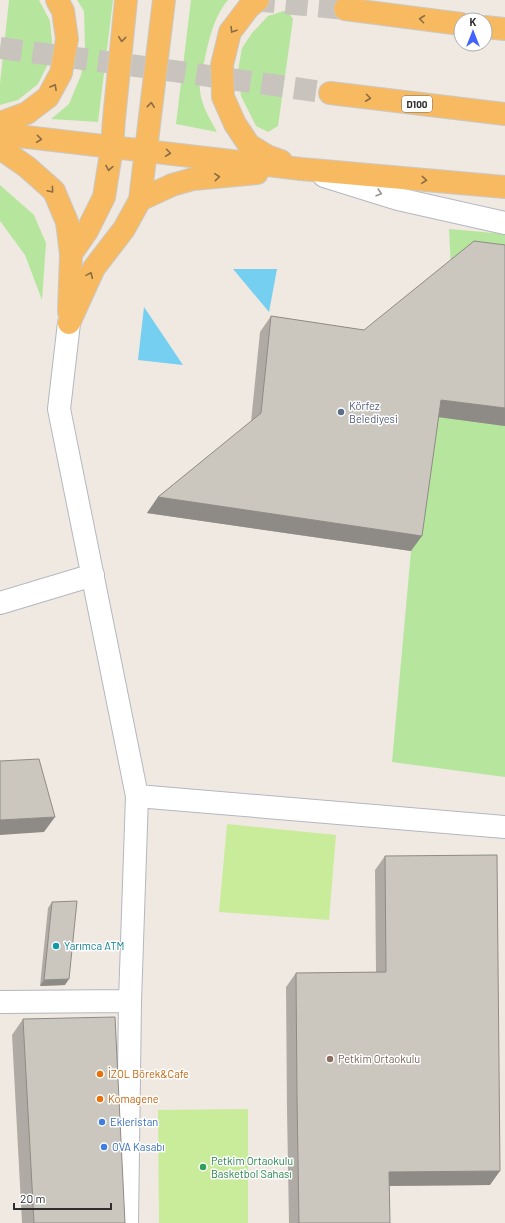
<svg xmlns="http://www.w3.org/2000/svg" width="505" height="1223" font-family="Barlow,sans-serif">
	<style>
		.green { fill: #b6e59e }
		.pitch { fill: #c9ec9a }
		.water { fill: #75cff0 }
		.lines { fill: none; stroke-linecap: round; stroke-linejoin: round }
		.trunk-tunnel { stroke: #c8c4bd; stroke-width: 22; stroke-dasharray: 22 11; stroke-linecap: butt }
		.minor-casing { stroke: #b4b7c1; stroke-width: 24 }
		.trunk-casing { stroke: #c9c9c9; stroke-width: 24 }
		.minor { stroke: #fff; stroke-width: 22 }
		.trunk { stroke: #f8ba60; stroke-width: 22 }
		.wall { fill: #afaba4 }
		.shaded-wall { fill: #8e8b86 }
		.building { fill: #cbc7bf; stroke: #8e8b86 }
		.oneway { stroke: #896d44 }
		.oneway2 { stroke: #969696 }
		.service-dot { fill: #5c6f8a; stroke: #fff; stroke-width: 1.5 }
		.culture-dot { fill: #0f9aa8; stroke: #fff; stroke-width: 1.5 }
		.education-dot { fill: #8d6e63; stroke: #fff; stroke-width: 1.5 }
		.food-dot { fill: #e8710a; stroke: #fff; stroke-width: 1.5 }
		.shop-dot { fill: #3f7fe0; stroke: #fff; stroke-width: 1.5 }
		.leisure-dot { fill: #2e9e5b; stroke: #fff; stroke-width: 1.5 }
		.labels { text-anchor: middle; stroke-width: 3; stroke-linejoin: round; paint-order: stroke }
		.shield { fill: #fff; stroke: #6d6d6d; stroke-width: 1 }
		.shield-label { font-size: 10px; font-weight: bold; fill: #2e2e2e }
		.service-label { font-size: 11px; fill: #4e5e75; stroke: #fff; text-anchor: start }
		.culture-label { font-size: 11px; fill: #0d838f; stroke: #fff; text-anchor: start }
		.education-label { font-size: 11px; fill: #785e54; stroke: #fff; text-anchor: start }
		.food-label { font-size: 11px; fill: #c56008; stroke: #fff; text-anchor: start }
		.shop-label { font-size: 11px; fill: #366cbe; stroke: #fff; text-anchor: start }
		.leisure-label { font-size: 11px; fill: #27864d; stroke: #fff; text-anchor: start }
	</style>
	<rect width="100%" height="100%" fill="#efe9e1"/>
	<path class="green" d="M9,0H39L50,21L52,42L47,66L38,84L18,100L0,105V84Z
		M77,0H113L98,122L51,119L69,104L81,75L85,47L84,11Z
		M191,0H228C212,18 206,51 202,75C201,79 199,85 200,90C201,105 210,119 217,132L176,124Z
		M287,10L293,19L278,126L268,132L256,126L241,96L238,70L242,48L252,33L268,16Z
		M0,185L34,215L46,243L42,300L25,255L0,221Z
		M449,229L505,234V777L392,762L411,551L451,267Z"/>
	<path class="pitch" d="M227,824L336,835L329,920L219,912Z
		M248,1109V1223H159L158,1110Z"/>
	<path class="water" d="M233,269H277L269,312Z
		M144,307L183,365L138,360Z"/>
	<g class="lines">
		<path class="trunk-tunnel" d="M253,0L345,9
			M0,48L152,68L330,93"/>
		<defs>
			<path id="minor" d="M324,176L398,199L505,223
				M69,323L59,409L137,796L130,1001L127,1223
				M0,603L93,575
				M137,796L505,827
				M0,1002L130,1001"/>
			<path id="trunk" d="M258,0L249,7L230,32L222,65L223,97L235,124L249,145L267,156L281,161
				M345,9L461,24
				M485,27L505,29
				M330,93L505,114
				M0,123L27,113L48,97L61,73L67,39L63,11L57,0
				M0,134L301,169L505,187
				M0,148L27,167L54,191L67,222L71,254
				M140,200L172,185L193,179L257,173
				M69,312L71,254L87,231L104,197L112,147L114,119L126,0
				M69,323L94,268L124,229L140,200L164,0"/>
		</defs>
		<use href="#minor" class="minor-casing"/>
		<use href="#trunk" class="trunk-casing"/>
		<use href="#minor" class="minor"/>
		<use href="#trunk" class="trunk"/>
	</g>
	<path class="wall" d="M505,245V426L439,417L411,551L147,513L158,497L251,422L260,332L271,316L364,330Z
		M385,856L490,1185L389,1186L390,1223H289L287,1110L286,987L296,973L376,972L375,870Z
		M52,902L65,985L40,986L48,908Z
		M23,1019L125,1223H22L12,1035Z"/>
	<path class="shaded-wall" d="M441,400L505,408V426L430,416Z
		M158,497L422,536L411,551L147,513Z
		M55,817L44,832L0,835V820Z
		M69,979L65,985L40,986L44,980Z
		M500,1171L490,1185L379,1186L389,1172Z"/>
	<path class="building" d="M474,241L505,245V408L441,400L422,536L158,497L261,413L271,316L364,330Z
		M39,759L55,817L0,820V761Z
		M497,855L500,1171L389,1172L390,1223H299L297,1096L296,973L386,972L385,856Z
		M77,901L69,979L44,980L52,902Z
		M115,1017L125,1223H34L23,1019Z"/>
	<defs><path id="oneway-chevron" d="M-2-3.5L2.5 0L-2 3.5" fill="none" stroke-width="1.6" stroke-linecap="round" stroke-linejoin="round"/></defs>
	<g class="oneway">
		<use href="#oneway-chevron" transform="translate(422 19) rotate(-173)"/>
		<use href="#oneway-chevron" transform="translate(233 30) rotate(122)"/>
		<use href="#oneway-chevron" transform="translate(122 39) rotate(96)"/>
		<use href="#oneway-chevron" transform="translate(54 87) rotate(-61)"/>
		<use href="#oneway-chevron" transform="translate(368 98) rotate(7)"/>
		<use href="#oneway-chevron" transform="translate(151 105) rotate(-84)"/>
		<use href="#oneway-chevron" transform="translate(39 139) rotate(6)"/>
		<use href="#oneway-chevron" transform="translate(168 153) rotate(7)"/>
		<use href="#oneway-chevron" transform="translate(109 168) rotate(100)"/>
		<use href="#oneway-chevron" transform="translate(217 177) rotate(-5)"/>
		<use href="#oneway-chevron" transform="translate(424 180) rotate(5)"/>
		<use href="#oneway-chevron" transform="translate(51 190) rotate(50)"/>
		<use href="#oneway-chevron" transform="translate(90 275) rotate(-66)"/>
	</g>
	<use class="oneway2" href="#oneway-chevron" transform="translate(379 193) rotate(17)"/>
	<circle class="service-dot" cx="341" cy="412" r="4"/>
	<circle class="culture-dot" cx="56" cy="946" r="4"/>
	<circle class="education-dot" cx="330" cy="1059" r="4"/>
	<g class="food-dot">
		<circle cx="100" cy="1074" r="4"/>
		<circle cx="100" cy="1099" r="4"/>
	</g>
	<g class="shop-dot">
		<circle cx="102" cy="1122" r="4"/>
		<circle cx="104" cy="1147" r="4"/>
	</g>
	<circle class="leisure-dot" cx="203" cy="1167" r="4"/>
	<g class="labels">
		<rect class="shield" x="402" y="96" width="30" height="16" rx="3"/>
		<g class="shield-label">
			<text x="417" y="108">D100</text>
		</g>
		<g class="service-label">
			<text x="349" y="410">Körfez<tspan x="349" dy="13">Belediyesi</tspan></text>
		</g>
		<g class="culture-label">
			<text x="64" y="950">Yarımca ATM</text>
		</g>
		<g class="education-label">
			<text x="338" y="1063">Petkim Ortaokulu</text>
		</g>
		<g class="food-label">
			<text x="108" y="1078">İZOL Börek&amp;Cafe</text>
			<text x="108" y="1103">Komagene</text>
		</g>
		<g class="shop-label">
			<text x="110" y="1126">Ekleristan</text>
			<text x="112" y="1151">OVA Kasabı</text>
		</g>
		<g class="leisure-label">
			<text x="211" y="1165">Petkim Ortaokulu<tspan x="211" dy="13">Basketbol Sahası</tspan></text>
		</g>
	</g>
	<g transform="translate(473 32)"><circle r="19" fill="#ffffff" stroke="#ababab"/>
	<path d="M0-3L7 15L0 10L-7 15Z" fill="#4264fb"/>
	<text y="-6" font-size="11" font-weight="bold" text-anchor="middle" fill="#2e2e2e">K</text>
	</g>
	<path d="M14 1203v6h97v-6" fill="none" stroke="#2e2e2e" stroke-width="2"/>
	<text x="20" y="1203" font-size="12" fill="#2e2e2e" stroke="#ffffff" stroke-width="3" paint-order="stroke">20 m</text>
</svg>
